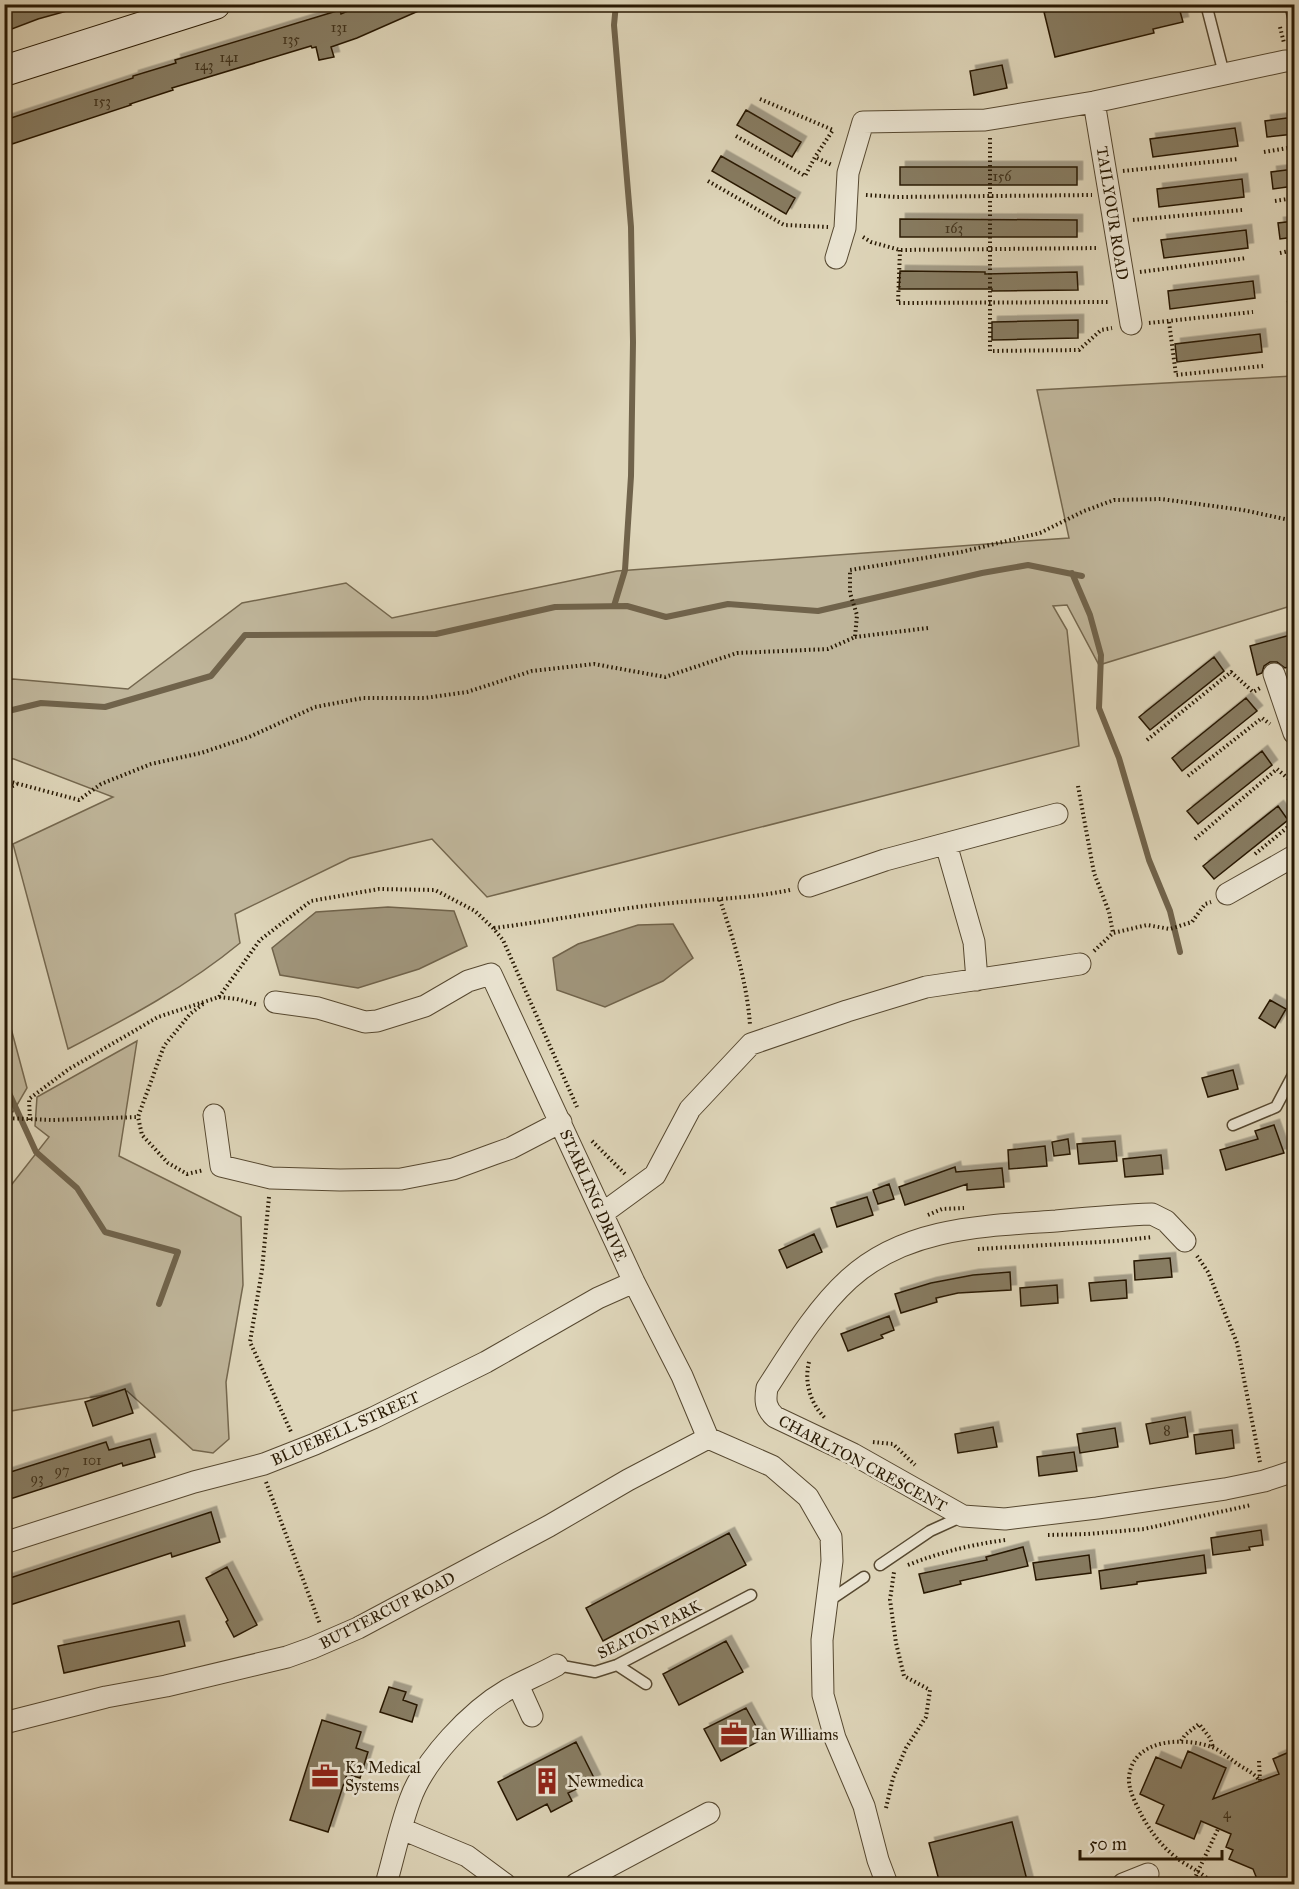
<svg xmlns="http://www.w3.org/2000/svg" width="1299" height="1889" font-family="'IM FELL Great Primer',serif">
	<style>
		.green { fill: #bfb59a; stroke: #74674e; stroke-width: 1.5 }
		.water { fill: #a0957b; stroke: #70634b; stroke-width: 1.5 }
		.lines { fill: none; stroke-linecap: round; stroke-linejoin: round }
		.stream { stroke: #70634b; stroke-width: 6 }
		.building { fill: #877b62; stroke: #281903; stroke-width: 1.5; filter: url(#shadow) }
		.service-casing { stroke: #564830; stroke-width: 13 }
		.minor-casing { stroke: #564830; stroke-width: 23 }
		.secondary-casing { stroke: #281903; stroke-width: 32 }
		.path { stroke: #281903; stroke-width: 4; stroke-dasharray: 1.5 3; stroke-linecap: butt }
		.service { stroke: #eae4d2; stroke-width: 10 }
		.minor { stroke: #eae4d2; stroke-width: 21 }
		.secondary { stroke: #eae4d2; stroke-width: 30 }
		.labels { text-anchor: middle; stroke-width: 5; stroke-linejoin: round; paint-order: stroke }
		.number-label { font-size: 14px; fill: #40321b }
		.street-label { font-size: 16px; fill: #281903; stroke: #eae4d2 }
		.poi-label { font-size: 16px; fill: #281903; stroke: #eae4d2; text-anchor: start }
	</style>
	<defs>
		<filter id="shadow"><feDropShadow dx="5.5" dy="-5.5" stdDeviation="0" flood-color="#0004"/></filter>
	</defs>
	<rect width="100%" height="100%" fill="#ded5b9"/>
	<filter id="stains"><feTurbulence type="fractalNoise" baseFrequency=".00333" numOctaves="4"/><feColorMatrix values="0 0 0 0 .2 0 0 0 0 .09 0 0 0 0 .02 0 0 0 .5 -.17"/></filter>
	<radialGradient id="worn" r=".72"><stop offset=".6" stop-color="#630" stop-opacity="0"/><stop offset="1" stop-color="#630" stop-opacity=".3"/></radialGradient>
	<path class="green" d="M1293,376L1294,605L1099,665L1067,605L1053,606L1067,630L1079,746L487,897L432,839L350,858L235,914L240,943C188,986 128,1018 68,1049L13,844L113,797L14,759L5,758V681L13,679L128,689L242,603L346,583L392,618L617,571L1069,538L1037,390Z
		M4,1002L27,1088L13,1112L5,1110Z
		M137,1041L119,1156L241,1217L243,1285L226,1382L229,1439L213,1453L193,1450L127,1391L5,1412V1193L49,1137L35,1126L37,1097Z"/>
	<path class="water" d="M388,907L454,911L467,946L419,969L358,988L280,975L272,948L316,912Z
		M673,924L693,958L663,981L605,1007L557,990L553,958L578,944L638,925Z"/>
	<g class="lines">
		<path class="stream" d="M1072,573L1090,615L1101,655L1099,708L1119,758L1149,860L1170,911L1180,952
			M614,606L625,570L631,476L633,342L631,227L614,25L616,4
			M4,712L41,703L105,707L211,676L245,635L436,634L555,607L627,606L666,617L728,604L818,611L982,573L1028,565L1082,576
			M4,1082L36,1152L77,1188L105,1232L178,1252L159,1304"/>
	</g>
	<path class="building" d="M4,4H73L74,9L38,19L4,32Z
		M364,4L432,5L357,38L331,47L334,57L319,60L316,47L312,48L311,46L172,88L173,90L130,104L131,105L12,144L5,120L133,78V76L176,63L175,60L340,10L341,14Z
		M1063,4H1178L1183,22L1153,29L1154,33L1055,57L1044,12L1052,10L1051,7Z
		M1002,65L1007,88L974,95L970,71Z
		M746,110L801,142L792,157L737,125Z
		M1294,117V134L1267,137L1265,121Z
		M1235,128L1238,146L1153,157L1150,139Z
		M721,156L795,198L786,214L712,171Z
		M900,167H1077V185H900Z
		M1294,169V186L1273,189L1271,172Z
		M1242,179L1244,197L1159,207L1157,189Z
		M900,219L1077,220V237H900Z
		M1294,221V237L1280,239L1278,223Z
		M1246,230L1248,248L1164,258L1161,240Z
		M900,271L985,272V274L1077,272L1078,290L992,291V289H899Z
		M1253,281L1255,298L1170,309L1168,291Z
		M1078,320V338L992,340V322Z
		M1260,334L1262,352L1177,362L1175,344Z
		M1294,634V665L1285,668L1277,662H1270L1264,666L1262,673L1257,675L1250,646Z
		M1214,657L1224,671L1150,730L1139,717Z
		M1246,698L1257,711L1182,771L1172,758Z
		M1262,751L1272,765L1198,824L1187,811Z
		M1278,806L1288,820L1214,879L1203,866Z
		M1270,1000L1286,1009L1275,1028L1259,1018Z
		M1233,1070L1238,1089L1208,1097L1202,1078Z
		M1274,1125L1284,1153L1226,1170L1220,1150L1258,1139L1255,1131Z
		M1068,1139L1070,1154L1054,1156L1052,1142Z
		M1115,1141L1117,1161L1079,1164L1077,1144Z
		M1045,1146L1047,1166L1009,1169L1008,1150Z
		M1161,1155L1163,1174L1125,1177L1123,1159Z
		M955,1167L956,1172L1002,1168L1004,1187L967,1190V1184L905,1205L899,1187Z
		M889,1184L894,1199L878,1204L873,1190Z
		M867,1197L873,1215L837,1227L831,1208Z
		M814,1234L822,1252L787,1268L779,1250Z
		M1170,1258L1172,1277L1135,1280L1134,1261Z
		M1010,1272L1011,1290L958,1293L936,1298L937,1302L901,1313L895,1294L931,1283L973,1275Z
		M1126,1280L1127,1298L1091,1301L1089,1283Z
		M1057,1285L1058,1303L1021,1306L1020,1288Z
		M889,1316L894,1330L881,1335L883,1338L848,1351L841,1334Z
		M125,1389L133,1413L93,1426L85,1402Z
		M1185,1417L1188,1437L1150,1444L1146,1424Z
		M993,1427L997,1447L958,1453L955,1434Z
		M1115,1428L1118,1447L1080,1453L1077,1434Z
		M1232,1430L1234,1448L1196,1454L1194,1435Z
		M150,1439L155,1457L123,1466L122,1463L4,1501V1474L106,1442L109,1450Z
		M1074,1452L1077,1471L1039,1476L1037,1457Z
		M211,1512L220,1542L172,1557L171,1553L4,1607V1580Z
		M1261,1530L1263,1545L1249,1547L1250,1550L1213,1555L1211,1538Z
		M729,1533L746,1565L603,1641L586,1608Z
		M1023,1547L1028,1566L960,1581L961,1584L924,1593L919,1574L987,1560L986,1557Z
		M1089,1555L1091,1573L1036,1580L1033,1563Z
		M1204,1555L1206,1573L1137,1582V1584L1101,1589L1099,1571Z
		M227,1567L257,1625L234,1637L226,1622L228,1620L206,1578Z
		M179,1621L185,1646L64,1673L58,1646Z
		M726,1641L743,1672L679,1705L663,1674Z
		M389,1687L406,1692L403,1700L417,1705L412,1722L380,1712Z
		M746,1708L763,1739L721,1761L704,1729Z
		M322,1720L361,1732L356,1748L368,1752L360,1778L347,1774L328,1832L290,1820Z
		M576,1742L595,1780L568,1793L572,1801L551,1812L547,1804L517,1820L498,1782Z
		M1294,1750V1884H1259L1253,1869L1229,1859L1233,1850L1226,1847L1231,1834L1201,1821L1194,1839L1156,1823L1164,1805L1140,1794L1156,1757L1181,1768L1188,1751L1226,1768L1213,1799L1279,1774L1273,1759Z
		M1012,1822L1028,1884H940L929,1843Z"/>
	<g class="lines">
		<defs>
			<path id="service" d="M1206,4L1224,74
				M1290,4L1294,21
				M1233,1125L1276,1107L1294,1073
				M880,1565L930,1531L963,1516
				M827,1602L864,1577
				M557,1665L595,1672L617,1665L751,1595
				M617,1665L646,1684"/>
			<path id="minor" d="M1094,102L1131,324
				M836,258L845,228L848,173L863,122L985,120L1094,102L1285,61H1294
				M1274,674L1294,733
				M946,844L974,942L977,980
				M809,886L885,860L1057,814
				M1227,894L1294,856
				M275,1002L318,1008L365,1022L377,1021L425,1006L468,981L491,974L634,1282L682,1376L708,1438
				M214,1115L221,1166L271,1178L340,1180L401,1179L453,1169L494,1154L511,1148L561,1122
				M603,1213L655,1175L690,1109L751,1044L847,1011L926,987L1080,964
				M1185,1241L1166,1221L1152,1214C1120,1215 1088,1218 1056,1221C984,1226 906,1227 849,1279C816,1309 791,1351 767,1388C765,1400 765,1408 775,1417L853,1454L963,1516L1005,1519L1097,1508L1225,1489L1264,1481L1294,1471
				M708,1438L772,1466L808,1497L831,1537L832,1561L822,1640L823,1695L835,1738L864,1806L878,1860L887,1884
				M4,1543L194,1482L264,1464L315,1444L373,1418L486,1362L598,1298L634,1282
				M518,1685L532,1716
				M4,1723L106,1697L166,1686L287,1657L312,1648L358,1628L549,1526L628,1480L708,1438
				M402,1829L467,1856L505,1884
				M386,1884C394,1856 400,1827 410,1800C424,1760 471,1711 507,1690C523,1681 541,1674 557,1665
				M576,1884L709,1813
				M1123,1884L1148,1874"/>
			<path id="secondary" d="M4,71L215,4"/>
		</defs>
		<use href="#service" class="service-casing"/>
		<use href="#minor" class="minor-casing"/>
		<use href="#secondary" class="secondary-casing"/>
		<path class="path" d="M1280,27L1284,43
			M760,99L833,130L815,157
			M736,136L805,176L815,157L832,165
			M990,138V351L1079,350L1101,330L1112,328
			M1264,152L1294,147
			M1123,171L1238,159
			M708,181L784,225L828,227
			M866,195L897,197L1092,195
			M1275,201L1294,198
			M1133,220L1242,210
			M863,237L871,242L900,250L1099,248
			M900,250L898,303L1109,302
			M1280,253L1294,250
			M1140,272L1247,258
			M1287,303L1294,302
			M1169,322L1176,375L1263,366
			M1149,323L1253,312
			M855,637L928,628
			M1147,740L1231,672L1253,692L1260,688
			M1188,776L1262,718L1270,724
			M4,780L79,800L101,784L151,764L201,753L249,737L315,707L363,698H425L467,692L532,671L594,664L665,677L737,653L828,649L855,637L857,615L850,593V570L961,552L1040,533L1084,511L1114,500L1161,499L1243,510L1294,521
			M1078,786L1094,873L1109,912L1113,933
			M4,790L17,784
			M1195,839L1277,769L1292,782H1294
			M1255,854L1294,822
			M720,900C734,941 747,982 750,1025
			M494,928C550,921 606,910 662,904C705,899 748,899 790,890
			M1094,951L1113,933L1147,925L1170,929L1192,922L1205,904L1211,902
			M219,997L260,940L311,901L379,889L435,890L475,911L493,928L503,940L577,1107
			M203,1004L190,1014L164,1046L138,1117L142,1135L168,1163L187,1174L204,1170
			M4,1118L52,1120L138,1117
			M30,1120L29,1099L69,1069L158,1017L219,997L237,999L258,1005
			M592,1141L625,1174
			M269,1197L262,1270L250,1342L292,1434
			M928,1215L942,1209L964,1208
			M978,1249L1116,1241L1153,1237
			M1197,1256L1208,1272L1237,1343L1260,1462
			M809,1362C804,1382 810,1403 825,1418
			M873,1442L893,1444L915,1465
			M266,1482L320,1624
			M1048,1535L1088,1534L1144,1529L1251,1505
			M908,1565C941,1552 970,1545 1005,1540
			M1181,1741L1185,1735L1199,1724L1210,1738L1213,1747
			M1259,1761L1260,1781
			M886,1808L893,1778L906,1748L926,1717L930,1690L904,1676L896,1643L890,1600L894,1572
			M1192,1884L1218,1829
			M1213,1884C1204,1874 1195,1870 1184,1863C1166,1852 1152,1834 1142,1816C1136,1804 1128,1790 1129,1777C1133,1738 1184,1737 1212,1747C1222,1751 1230,1759 1239,1765C1247,1770 1254,1773 1260,1781"/>
		<use href="#service" class="service"/>
		<use href="#minor" class="minor"/>
		<use href="#secondary" class="secondary"/>
	</g>
	<defs>
		<symbol id="office-bare" viewBox="-9 -9 18 18"><path d="M-6-3h4V-5.5h4V-3h4V5H-6ZM-1-4.5V-3h2v-1.5ZM-6 0V1H6V0Z" fill="#8f2418" stroke="#eae4d2" stroke-width="2.5" paint-order="stroke"/></symbol>
		<symbol id="building-bare" viewBox="-9 -9 18 18"><path d="M-4-6H4V6H1V3H-1V6H-4ZM-2.5-4.3h1.7v1.8h-1.7ZM.8-4.3h1.7v1.8H.8ZM-2.5-1h1.7V.8h-1.7ZM.8-1h1.7V.8H.8Z" fill="#8f2418" stroke="#eae4d2" stroke-width="2.5" paint-order="stroke"/></symbol>
	</defs>
	<g fill-rule="evenodd">
		<use href="#office-bare" x="715" y="1715" width="38" height="38"/>
		<use href="#office-bare" x="306" y="1757" width="38" height="38"/>
		<use href="#building-bare" x="528" y="1762" width="38" height="38"/>
	</g>
	<g class="labels">
		<g class="number-label">
			<text x="339" y="32">131</text>
			<text x="291" y="44">135</text>
			<text x="229" y="62">141</text>
			<text x="204" y="70">143</text>
			<text x="102" y="106">153</text>
			<text x="1002" y="181">156</text>
			<text x="954" y="233">163</text>
			<text x="1167" y="1435">8</text>
			<text x="92" y="1465">101</text>
			<text x="62" y="1475">97</text>
			<text x="37" y="1483">93</text>
			<text x="1227" y="1818">4</text>
		</g>
		<g class="street-label">
			<text transform="translate(1113 213) rotate(81)" y="6">TAILYOUR ROAD</text>
			<text transform="translate(594 1195) rotate(66)" y="6">STARLING DRIVE</text>
			<text transform="translate(345 1428) rotate(-24)" y="6">BLUEBELL STREET</text>
			<text transform="translate(863 1463) rotate(28)" y="6">CHARLTON CRESCENT</text>
			<text transform="translate(387 1610) rotate(-27)" y="6">BUTTERCUP ROAD</text>
			<text transform="translate(649 1629) rotate(-26)" y="6">SEATON PARK</text>
		</g>
		<g class="poi-label">
			<text x="754" y="1740">Ian Williams</text>
			<text x="345" y="1773">K2 Medical<tspan x="345" dy="18">Systems</tspan></text>
			<text x="567" y="1787">Newmedica</text>
		</g>
	</g>
	<rect width="1299" height="1889" fill="none" stroke="#ded5b9" stroke-width="24"/>
	<rect x="6" y="6" width="1287" height="1877" fill="none" stroke="#281903" stroke-width="3"/>
	<rect x="12" y="12" width="1275" height="1865" fill="none" stroke="#281903" stroke-width="1.5"/>
	<path d="M1080 1850v9h142v-9" fill="none" stroke="#281903" stroke-width="3"/>
	<text x="1089" y="1850" font-size="18" fill="#281903" stroke="#eae4d2" stroke-width="4.5" paint-order="stroke">50 m</text>
	<rect width="100%" height="100%" filter="url(#stains)"/>
	<rect width="100%" height="100%" fill="url(#worn)"/>
</svg>
